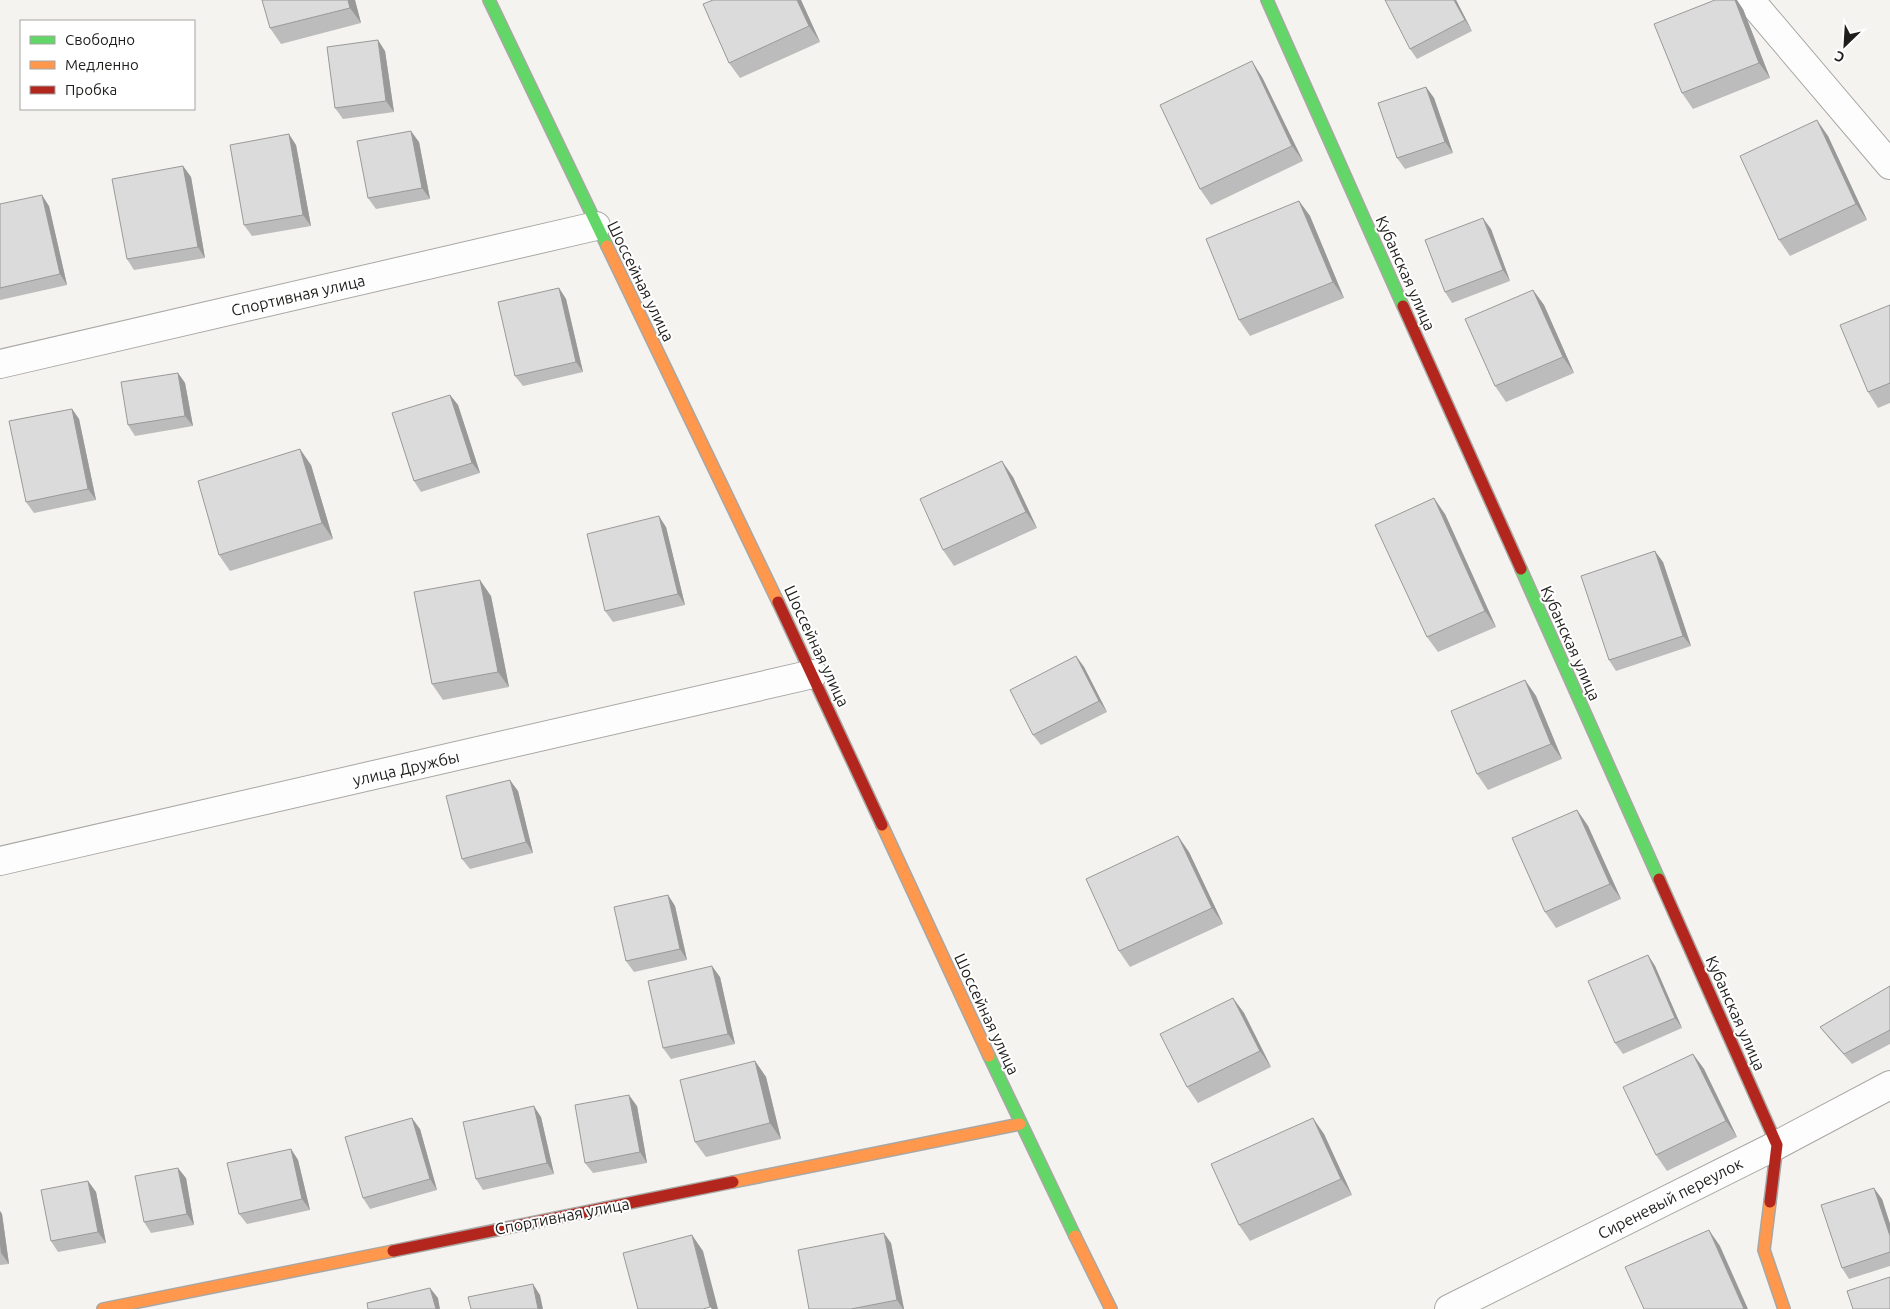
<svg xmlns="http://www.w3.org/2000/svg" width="1890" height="1309" font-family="Ubuntu,sans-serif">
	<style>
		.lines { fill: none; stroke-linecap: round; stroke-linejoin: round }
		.street-casing { stroke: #a8a7a4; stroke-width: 30 }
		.fast-casing { stroke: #a8a7a4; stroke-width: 14 }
		.slow-casing { stroke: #a8a7a4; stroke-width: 14 }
		.jam-casing { stroke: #a8a7a4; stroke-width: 14 }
		.street { stroke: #fdfdfd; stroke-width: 28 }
		.fast { stroke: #63d668; stroke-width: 11 }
		.slow { stroke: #ff974d; stroke-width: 11 }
		.jam { stroke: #b3261e; stroke-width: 11 }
		.wall { fill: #bdbcbc }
		.shaded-wall { fill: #9a9999 }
		.building { fill: #dcdbdb; stroke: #9a9999 }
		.labels { text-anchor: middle; stroke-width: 4; stroke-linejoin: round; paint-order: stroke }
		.street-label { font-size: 16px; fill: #1f1e1c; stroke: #fff }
	</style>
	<rect width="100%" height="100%" fill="#f4f3ef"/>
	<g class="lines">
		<defs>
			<path id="street" d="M1750,0L1890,165
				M0,364L596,226
				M0,861L813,674
				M1449,1309L1777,1145L1890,1085"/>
			<path id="fast" d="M489,0L607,246
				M1267,0L1403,306
				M1521,569L1659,879
				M989,1056L1075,1236"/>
			<path id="slow" d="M607,246L778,602
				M882,825L989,1056
				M733,1182L1020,1124
				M1770,1202L1764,1250L1784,1309
				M1075,1236L1111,1309
				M103,1309L393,1251"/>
			<path id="jam" d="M1403,306L1521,569
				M778,602L882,825
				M1659,879L1777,1145L1770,1202
				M393,1251L733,1182"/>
		</defs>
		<use href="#street" class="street-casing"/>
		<use href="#fast" class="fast-casing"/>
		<use href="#slow" class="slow-casing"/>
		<use href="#jam" class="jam-casing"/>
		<use href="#street" class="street"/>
		<use href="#fast" class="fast"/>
		<use href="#slow" class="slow"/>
		<use href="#jam" class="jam"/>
	</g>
	<path class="wall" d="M262,0H355L361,23L281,44L270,28Z
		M713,0H801L820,42L740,78L729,63Z
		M1456,0L1472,31L1417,59L1410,49Z
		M1743,9L1770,78L1693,109L1682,93Z
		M385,51L394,112L343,119L335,108Z
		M1262,77L1303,161L1211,205L1200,189Z
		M1426,87L1434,98L1453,153L1405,169L1397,158Z
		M1828,136L1867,220L1790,256L1779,240Z
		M419,142L430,199L376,209L368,198Z
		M296,145L311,226L252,236L244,225Z
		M183,166L191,177L205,258L134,270L127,259Z
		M1299,201L1310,216L1344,298L1250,336L1239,320Z
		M0,204L49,206L67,285L0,300Z
		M1491,229L1510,281L1452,303L1445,292Z
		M559,288L566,299L583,372L523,386L515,376Z
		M1533,290L1544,305L1574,373L1506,402L1495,386Z
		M1890,305V403L1878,408L1868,392Z
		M178,373L185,383L193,426L135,436L128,425Z
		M450,395L458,405L480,473L421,492L414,481Z
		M72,409L79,419L96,500L34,513L26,502Z
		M311,465L333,539L230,571L219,555Z
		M1013,477L1037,528L954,566L943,550Z
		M1445,514L1496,627L1438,652L1427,637Z
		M666,527L685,605L613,622L605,611Z
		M1663,562L1691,646L1616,671L1609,660Z
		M491,596L509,687L443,700L432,684Z
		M1076,656L1084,667L1107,712L1041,745L1033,735Z
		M1525,680L1536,696L1562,759L1488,790L1477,774Z
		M518,791L533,853L470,869L462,859Z
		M1577,810L1588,826L1621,899L1556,928L1545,912Z
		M1189,852L1223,924L1130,967L1119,951Z
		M668,895L675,906L687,960L634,972L626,961Z
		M1648,955L1655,966L1682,1028L1623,1054L1615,1043Z
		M720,977L735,1044L671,1059L663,1048Z
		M1890,986V1044L1852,1064L1828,1037L1820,1027Z
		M1233,998L1244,1013L1271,1067L1198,1103L1187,1087Z
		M1693,1054L1704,1069L1737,1137L1667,1171L1656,1155Z
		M755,1061L766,1077L781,1139L706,1157L695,1142Z
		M637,1106L647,1163L593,1173L585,1163Z
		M541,1117L554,1174L483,1190L476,1179Z
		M420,1129L437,1190L370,1209L363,1198Z
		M1324,1134L1352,1195L1250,1241L1239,1225Z
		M291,1149L298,1160L310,1210L247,1224L239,1214Z
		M186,1178L194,1225L151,1233L144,1222Z
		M88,1181L96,1192L106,1243L58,1252L51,1241Z
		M1882,1199L1890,1224V1266L1849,1279L1842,1268Z
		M0,1211L2,1214L9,1264L0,1265Z
		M891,1243L904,1309H809Z"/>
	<path class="shaded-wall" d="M348,0H355L361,23L350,8Z
		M797,0H801L820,42L809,26Z
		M1454,0H1456L1472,31L1465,20Z
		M1735,0H1737L1743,9L1770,78L1759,63Z
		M378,40L385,51L394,112L386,101Z
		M1252,61L1262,77L1303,161L1292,146Z
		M1426,87L1434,98L1453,153L1445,142Z
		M1817,120L1828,136L1867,220L1856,204Z
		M411,131L419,142L430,199L422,188Z
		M289,134L296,145L311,226L303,215Z
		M183,166L191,177L205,258L198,247Z
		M42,195L49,206L67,285L60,274Z
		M1299,201L1310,216L1344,298L1333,282Z
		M1483,218L1491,229L1510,281L1503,270Z
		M559,288L566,299L583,372L576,362Z
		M1533,290L1544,305L1574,373L1563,357Z
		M178,373L185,383L193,426L185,416Z
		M450,395L458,405L480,473L472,463Z
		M72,409L79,419L96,500L88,489Z
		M300,449L311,465L333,539L322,523Z
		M1002,461L1013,477L1037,528L1026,512Z
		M1434,498L1445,514L1496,627L1485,611Z
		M659,516L666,527L685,605L678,594Z
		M1655,551L1663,562L1691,646L1683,636Z
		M480,580L491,596L509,687L498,672Z
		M1076,656L1084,667L1107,712L1099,701Z
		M1525,680L1536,696L1562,759L1551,744Z
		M510,780L518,791L533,853L526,842Z
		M1577,810L1588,826L1621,899L1610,884Z
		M1178,836L1189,852L1223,924L1212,908Z
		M668,895L675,906L687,960L680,949Z
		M1648,955L1655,966L1682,1028L1675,1018Z
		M712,966L720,977L735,1044L728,1034Z
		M1233,998L1244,1013L1271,1067L1260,1051Z
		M1693,1054L1704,1069L1737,1137L1726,1121Z
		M755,1061L766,1077L781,1139L770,1123Z
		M629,1095L637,1106L647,1163L640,1152Z
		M534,1106L541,1117L554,1174L547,1163Z
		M412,1118L420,1129L437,1190L430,1179Z
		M1313,1118L1324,1134L1352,1195L1341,1179Z
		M291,1149L298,1160L310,1210L302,1199Z
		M178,1168L186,1178L194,1225L187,1214Z
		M88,1181L96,1192L106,1243L98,1232Z
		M1874,1188L1882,1199L1890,1224V1236Z
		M0,1211L2,1214L9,1264L1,1253L0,1244Z
		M1709,1230L1720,1246L1748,1309H1744Z
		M884,1233L891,1243L904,1309H903L897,1300Z
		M692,1235L703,1251L718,1309H712L710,1307Z
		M533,1284L540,1295L543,1309H538Z
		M430,1288L438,1298L440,1309H436Z"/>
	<path class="building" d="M262,0H348L350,8L270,28Z
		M713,0H797L809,26L729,63L703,4Z
		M1385,0H1454L1465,20L1410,49Z
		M1715,0H1735L1759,63L1682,93L1654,24Z
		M378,40L386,101L335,108L327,47Z
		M1252,61L1292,146L1200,189L1160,105Z
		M1426,87L1445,142L1397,158L1378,103Z
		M1817,120L1856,204L1779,240L1740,156Z
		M411,131L422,188L368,198L357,141Z
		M289,134L303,215L244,225L230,145Z
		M183,166L198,247L127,259L112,179Z
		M42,195L60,274L0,288V204Z
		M1299,201L1333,282L1239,320L1206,239Z
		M1483,218L1503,270L1445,292L1425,240Z
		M559,288L576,362L515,376L498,302Z
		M1533,290L1563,357L1495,386L1465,319Z
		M1890,305V383L1868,392L1840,325Z
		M178,373L185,416L128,425L121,382Z
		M450,395L472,463L414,481L392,413Z
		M72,409L88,489L26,502L9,421Z
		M300,449L322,523L219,555L198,481Z
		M1002,461L1026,512L943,550L920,499Z
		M1434,498L1485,611L1427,637L1375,525Z
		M659,516L678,594L605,611L587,534Z
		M1655,551L1683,636L1609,660L1581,576Z
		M480,580L498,672L432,684L414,592Z
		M1076,656L1099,701L1033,735L1010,690Z
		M1525,680L1551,744L1477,774L1451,711Z
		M510,780L526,842L462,859L446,796Z
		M1577,810L1610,884L1545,912L1512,838Z
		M1178,836L1212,908L1119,951L1086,879Z
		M668,895L680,949L626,961L614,907Z
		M1648,955L1675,1018L1615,1043L1588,981Z
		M712,966L728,1034L663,1048L648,981Z
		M1890,986V1030L1844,1054L1820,1027Z
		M1233,998L1260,1051L1187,1087L1160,1034Z
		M1693,1054L1726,1121L1656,1155L1623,1087Z
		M755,1061L770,1123L695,1142L680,1080Z
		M629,1095L640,1152L585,1163L575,1105Z
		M534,1106L547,1163L476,1179L463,1122Z
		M412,1118L430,1179L363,1198L345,1137Z
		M1313,1118L1341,1179L1239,1225L1211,1164Z
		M291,1149L302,1199L239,1214L227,1163Z
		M178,1168L187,1214L144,1222L135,1176Z
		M88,1181L98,1232L51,1241L41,1190Z
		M1874,1188L1890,1236V1252L1842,1268L1821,1205Z
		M1709,1230L1744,1309H1644L1625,1267Z
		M884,1233L897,1300L851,1309H809L798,1250Z
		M692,1235L710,1307L703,1309H638L623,1253Z
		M1890,1277V1309H1853L1847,1291Z
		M533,1284L538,1309H471L468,1297Z
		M430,1288L436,1309H368L367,1303Z"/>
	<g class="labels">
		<g class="street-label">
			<text transform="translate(1406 273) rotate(66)" y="6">Кубанская улица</text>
			<text transform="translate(641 281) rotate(64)" y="6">Шоссейная улица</text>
			<text transform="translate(298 295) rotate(-13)" y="6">Спортивная улица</text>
			<text transform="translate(1571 643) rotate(66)" y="6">Кубанская улица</text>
			<text transform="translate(817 646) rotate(65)" y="6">Шоссейная улица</text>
			<text transform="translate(406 768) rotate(-13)" y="6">улица Дружбы</text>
			<text transform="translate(1736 1013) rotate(66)" y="6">Кубанская улица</text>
			<text transform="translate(987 1014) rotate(65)" y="6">Шоссейная улица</text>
			<text transform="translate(1670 1198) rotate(-27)" y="6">Сиреневый переулок</text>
			<text transform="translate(562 1216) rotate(-11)" y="6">Спортивная улица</text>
		</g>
	</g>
	<rect x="20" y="20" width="175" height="90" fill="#ffffff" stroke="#a5a5a4"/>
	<rect x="30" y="36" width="25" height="8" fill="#63d668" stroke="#a5a5a4"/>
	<text x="65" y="45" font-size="15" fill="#1f1e1c">Свободно</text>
	<rect x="30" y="61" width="25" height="8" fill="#ff974d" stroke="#a5a5a4"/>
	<text x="65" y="70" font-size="15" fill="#1f1e1c">Медленно</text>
	<rect x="30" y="86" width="25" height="8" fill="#b3261e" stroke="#a5a5a4"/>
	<text x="65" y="95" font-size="15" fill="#1f1e1c">Пробка</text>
	<g transform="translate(1845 45) rotate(205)" stroke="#ffffff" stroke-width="4" paint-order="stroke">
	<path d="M0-4L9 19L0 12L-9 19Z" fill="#1f1e1c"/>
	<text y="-8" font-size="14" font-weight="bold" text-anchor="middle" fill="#1f1e1c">С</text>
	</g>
</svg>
